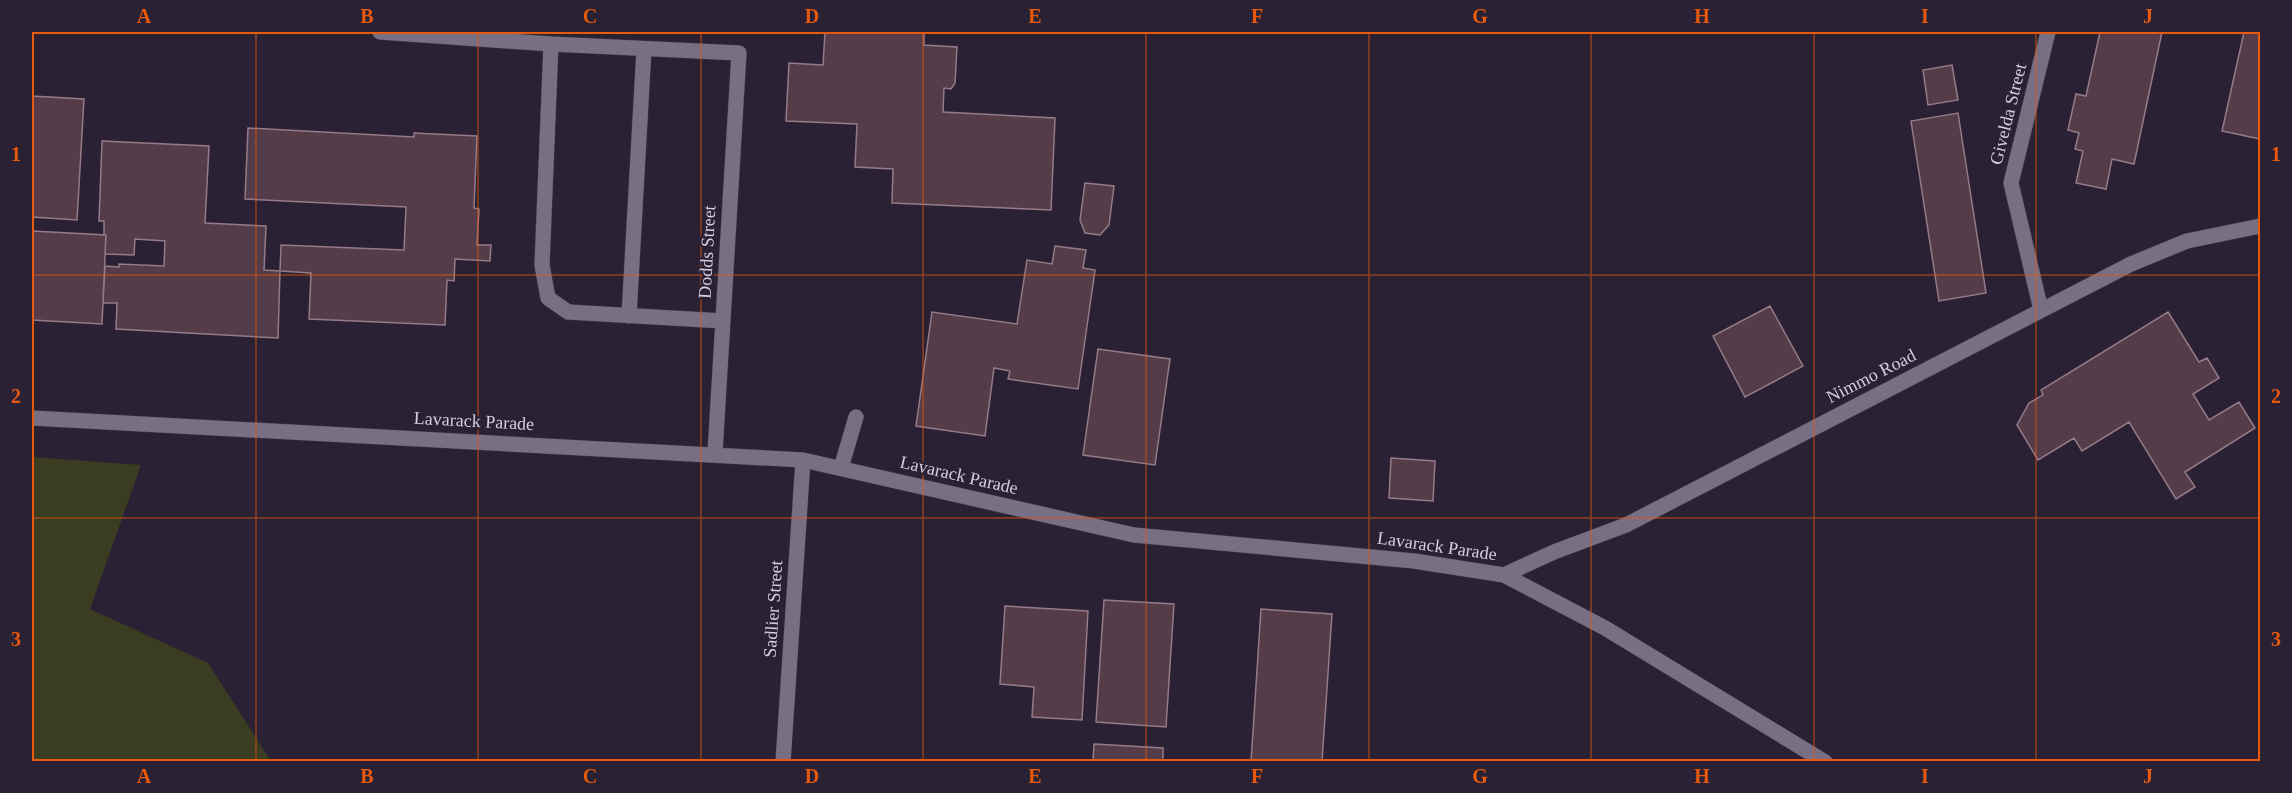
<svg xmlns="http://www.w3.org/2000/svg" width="2292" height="793" font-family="'Times New Roman',serif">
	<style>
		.green { fill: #3a3d22 }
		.building { fill: #543d48; stroke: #957b87; stroke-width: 1.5 }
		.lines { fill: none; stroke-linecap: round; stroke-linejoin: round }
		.lane-casing { stroke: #443d4d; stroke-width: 16 }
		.lane { stroke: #786f85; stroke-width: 15 }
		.grid { fill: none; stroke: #e8590c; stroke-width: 1.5; stroke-opacity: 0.55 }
		.labels { text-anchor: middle; stroke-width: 4.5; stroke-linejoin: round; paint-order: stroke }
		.street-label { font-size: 18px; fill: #d4cfdc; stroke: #2a2134 }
		.neatline { fill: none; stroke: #e8590c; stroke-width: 2 }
		.grid-label { font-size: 20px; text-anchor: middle; font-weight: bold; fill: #e8590c }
	</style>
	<rect width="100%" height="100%" fill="#2a2134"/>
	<path class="green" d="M32,457L141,465L90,609L208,663L271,761H32Z"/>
	<path class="building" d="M825,32H924V45L957,47L955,83L951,89L944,88L943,112L1055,118L1051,210L892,203L893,169L855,167L857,124L786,121L789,63L823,65Z
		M2100,32H2162L2134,164L2112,159L2106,189L2076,183L2083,151L2075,149L2079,133L2068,130L2076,94L2086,96Z
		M2244,32H2260V139L2222,131Z
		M1952,65L1958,100L1928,105L1923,70Z
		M32,96L84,99L77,220L32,217Z
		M1958,113L1986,293L1939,301L1911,121Z
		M248,128L414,137V133L477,136L474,208L479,209L477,245H491L490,261L455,259L454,281L447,280L445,325L309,319L311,273L280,271L281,245L404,250L406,207L245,199Z
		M102,141L209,146L205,223L266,226L264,270L280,271L278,338L116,329L117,303H103L105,266L119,267V264L164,266L165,241L135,239L134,255L105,254L106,235H104V221H99Z
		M1085,183L1114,186L1109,225L1100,235L1085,233L1080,220Z
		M32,231L106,235L102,324L32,320Z
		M1055,246L1086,250L1083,268L1095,270L1078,389L1008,379L1010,371L994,368L985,436L916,426L932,312L1017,324L1027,260L1052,264Z
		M1770,306L1803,366L1745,397L1713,336Z
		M2168,312L2199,362L2207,358L2219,378L2193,394L2209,420L2239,402L2255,428L2185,472L2195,487L2176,499L2129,422L2082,451L2074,438L2038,460L2017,425L2029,403L2043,395L2041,390Z
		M1098,349L1170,359L1155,465L1083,455Z
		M1391,458L1435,461L1433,501L1389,498Z
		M1104,600L1174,604L1166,727L1096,722Z
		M1005,606L1088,611L1082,720L1032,717L1034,687L1000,684Z
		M1261,609L1332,614L1322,762H1251Z
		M1094,744L1163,748V762H1093Z"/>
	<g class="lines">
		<defs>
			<path id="lane" d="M380,32L551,44L739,53L715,453
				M551,44L542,265L548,298L568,312L723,321
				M2041,310L2011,183L2048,32
				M629,316L644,49
				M32,418L803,460L1134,535L1414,561L1504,575L1605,628L1825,762
				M841,468L856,417
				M1504,575L1554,552L1626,525L2131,264L2187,241L2260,226
				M783,762L803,460"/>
		</defs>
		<use href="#lane" class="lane-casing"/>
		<use href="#lane" class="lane"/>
	</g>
	<path class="grid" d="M256,32V762M478,32V762M701,32V762M923,32V762M1146,32V762M1369,32V762M1591,32V762M1814,32V762M2036,32V762M32,275H2260M32,518H2260"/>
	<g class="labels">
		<g class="street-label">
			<text transform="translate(2008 114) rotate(-76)" y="6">Givelda Street</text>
			<text transform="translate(707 252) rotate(-87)" y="6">Dodds Street</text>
			<text transform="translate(1871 376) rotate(-27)" y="6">Nimmo Road</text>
			<text transform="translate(474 421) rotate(3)" y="6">Lavarack Parade</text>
			<text transform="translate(959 475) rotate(13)" y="6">Lavarack Parade</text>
			<text transform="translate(1437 546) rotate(8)" y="6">Lavarack Parade</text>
			<text transform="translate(773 609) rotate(-86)" y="6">Sadlier Street</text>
		</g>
	</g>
	<rect width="2292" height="793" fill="none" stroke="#2a2134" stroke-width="66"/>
	<rect x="33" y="33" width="2226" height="727" class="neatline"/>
	<g class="grid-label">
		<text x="144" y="23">A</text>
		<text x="367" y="23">B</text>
		<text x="590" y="23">C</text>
		<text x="812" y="23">D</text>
		<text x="1035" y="23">E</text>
		<text x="1257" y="23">F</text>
		<text x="1480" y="23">G</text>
		<text x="1702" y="23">H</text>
		<text x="1925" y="23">I</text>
		<text x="2148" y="23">J</text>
		<text x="16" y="161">1</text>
		<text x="2276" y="161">1</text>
		<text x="16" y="403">2</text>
		<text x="2276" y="403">2</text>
		<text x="16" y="646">3</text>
		<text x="2276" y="646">3</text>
		<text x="144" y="783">A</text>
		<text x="367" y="783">B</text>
		<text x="590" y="783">C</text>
		<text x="812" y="783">D</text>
		<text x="1035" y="783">E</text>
		<text x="1257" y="783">F</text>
		<text x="1480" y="783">G</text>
		<text x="1702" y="783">H</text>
		<text x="1925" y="783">I</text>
		<text x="2148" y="783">J</text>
	</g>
</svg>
